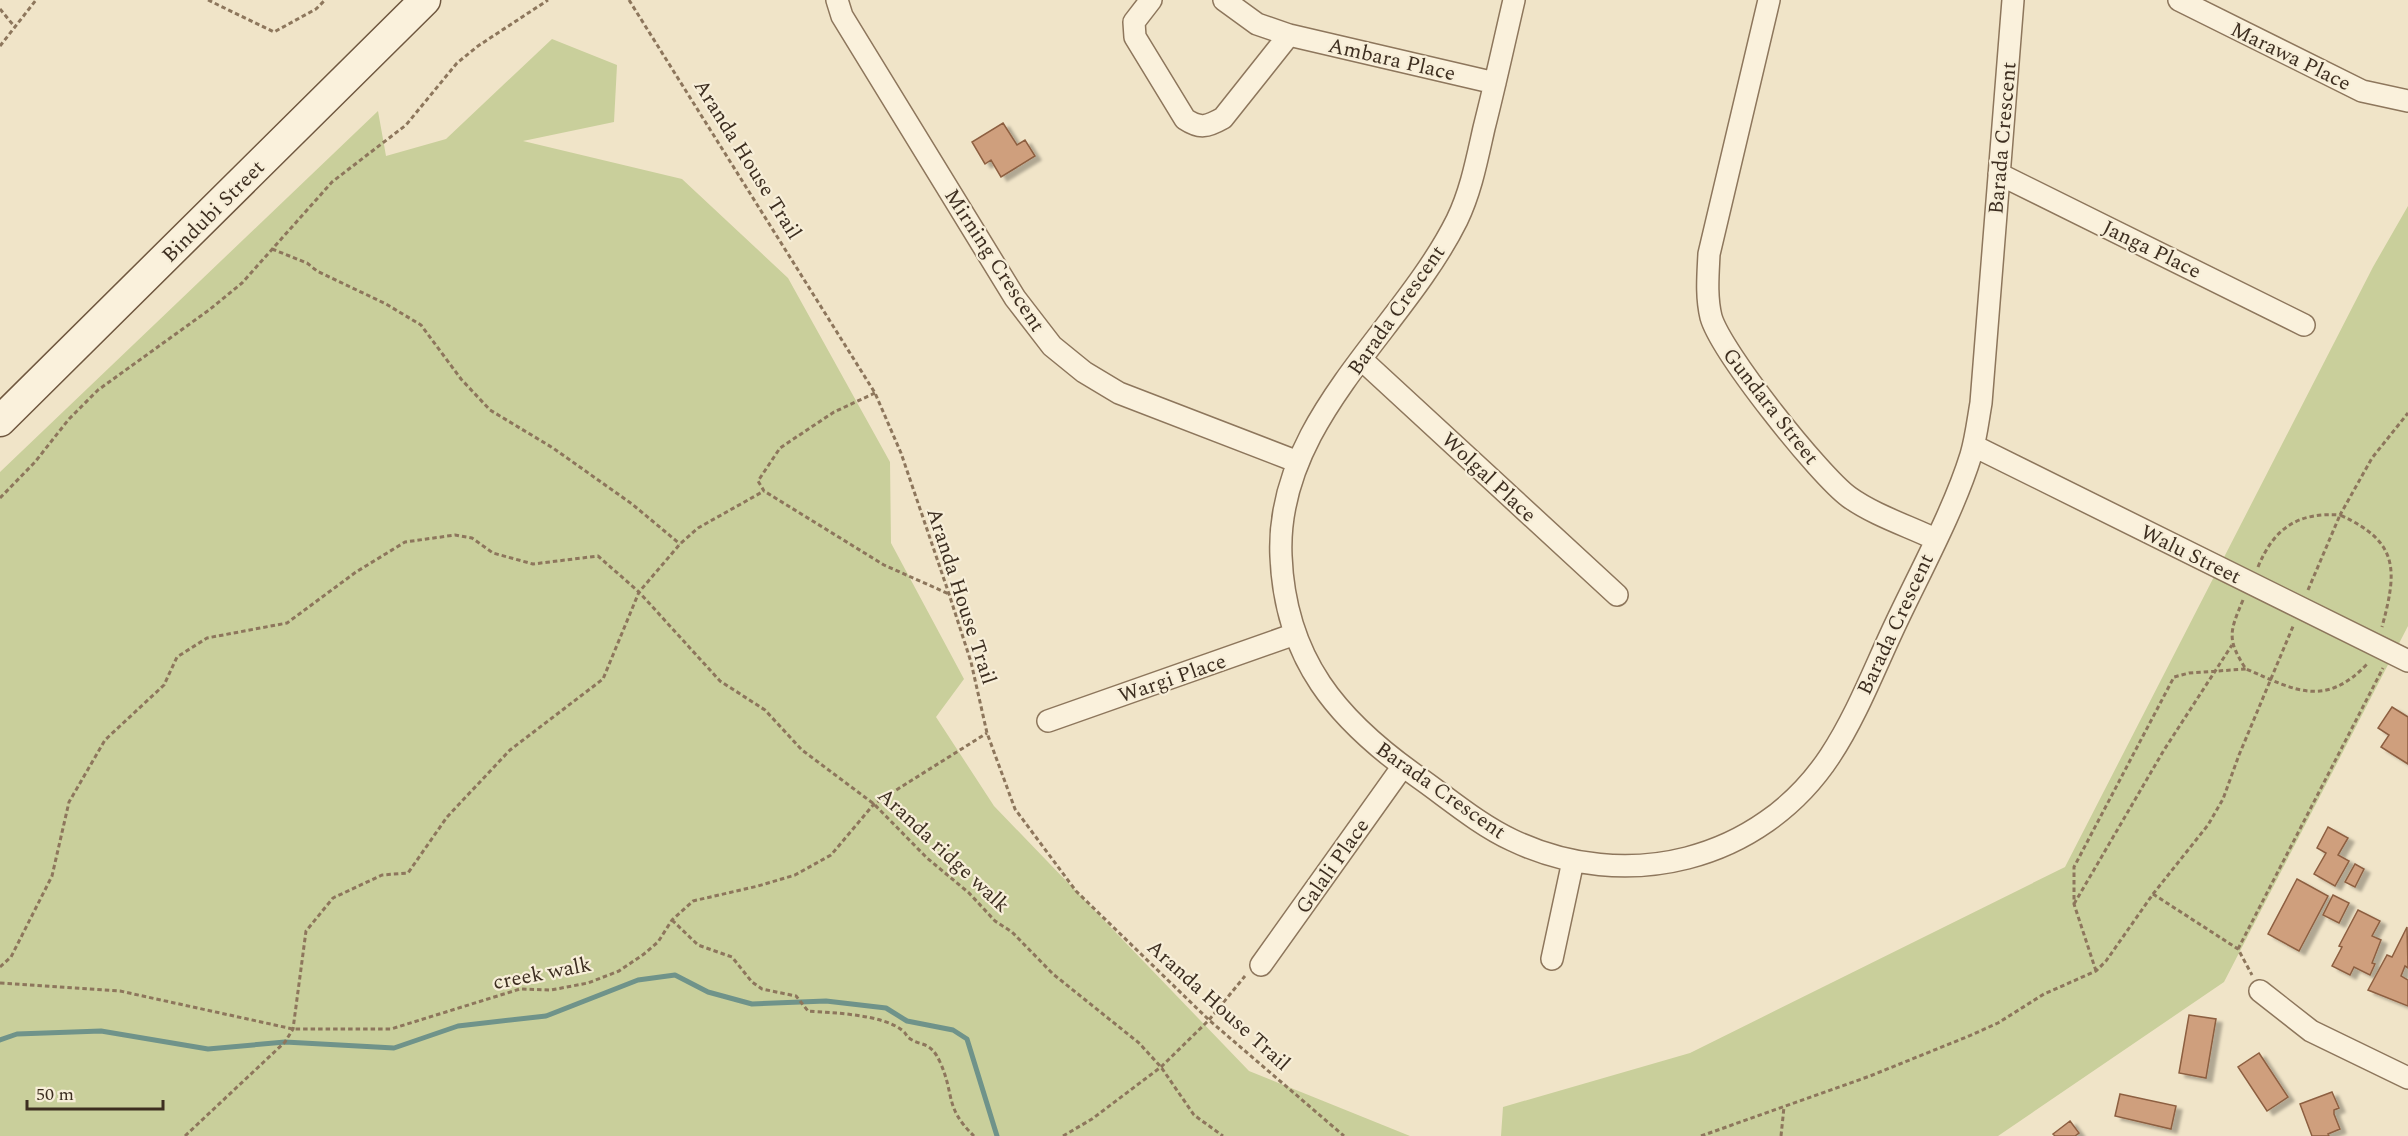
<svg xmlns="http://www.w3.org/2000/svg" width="2408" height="1136" font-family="Spectral,serif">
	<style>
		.green { fill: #c9cf9b }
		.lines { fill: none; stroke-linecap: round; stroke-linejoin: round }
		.stream { stroke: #6f938a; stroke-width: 5 }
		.building { fill: #cf9f7d; stroke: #8d5f41; stroke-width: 1.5; filter: url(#shadow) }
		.minor-casing { stroke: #8d765c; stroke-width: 24 }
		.secondary-casing { stroke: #6f573f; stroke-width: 33 }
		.path { stroke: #8d765c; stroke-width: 3; stroke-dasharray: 4.5 3; stroke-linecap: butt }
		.minor { stroke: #faf1dc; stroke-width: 21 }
		.secondary { stroke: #faf1dc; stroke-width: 30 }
		.labels { text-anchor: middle; stroke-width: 4.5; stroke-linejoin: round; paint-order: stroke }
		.street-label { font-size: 21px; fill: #3d2e20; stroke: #f7eed8 }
	</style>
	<defs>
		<filter id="shadow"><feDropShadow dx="6" dy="4" stdDeviation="1.5" flood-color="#0004"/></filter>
	</defs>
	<rect width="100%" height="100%" fill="#f0e4c8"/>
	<path class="green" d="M552,39L617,65L614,122L523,141L682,179L788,278L890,462L891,543L964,679L936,717L994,806L1249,1071L1410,1136H0V472L378,111L386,156L446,139Z
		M2408,206V626L2224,982L1998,1136H1501L1503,1107L1690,1053L2065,867L2373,267Z"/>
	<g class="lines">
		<path class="stream" d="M0,1040L17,1034L101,1031L208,1049L285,1042L394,1048L458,1026L546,1016L638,980L675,975L708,992L752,1004L826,1001L886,1008L907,1021L953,1030L967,1039L997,1136"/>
	</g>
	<path class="building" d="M1003,123L1017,145L1025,140L1035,156L1001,177L991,160L985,164L972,142Z
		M2392,707L2408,717V764L2381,747L2389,735L2378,728Z
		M2328,827L2348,838L2338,855L2349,861L2335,886L2314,874L2326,853L2317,848Z
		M2355,864L2364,869L2355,887L2345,882Z
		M2297,879L2328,896L2299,951L2268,934Z
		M2333,895L2349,903L2339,923L2323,915Z
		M2358,910L2380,921L2372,936L2381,940L2372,963L2375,964L2370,975L2354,967L2350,975L2332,966L2342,947L2339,946Z
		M2407,927L2408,968L2405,966L2401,976L2408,980V1006L2368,990L2387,955L2392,957Z
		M2189,1015L2216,1019L2206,1078L2179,1073Z
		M2259,1053L2288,1097L2267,1111L2238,1067Z
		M2332,1092L2339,1108L2334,1110V1114L2340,1129L2328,1134L2329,1136H2312L2300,1104Z
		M2120,1094L2176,1106L2171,1129L2115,1116Z
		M2070,1121L2079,1133L2075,1136H2055L2053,1134Z"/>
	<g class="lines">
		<defs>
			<path id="minor" d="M837,0L842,16L1015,298L1052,346L1084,372L1119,393L1298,462
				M1151,0L1134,22L1135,37L1185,119C1200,129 1207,127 1223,118L1289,35
				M1224,0L1257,24L1289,35L1495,83
				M1514,0C1504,43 1495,85 1484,128C1477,159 1471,191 1457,220C1402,331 1275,421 1281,556C1285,659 1337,720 1418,777C1448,798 1478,824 1512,840C1625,894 1760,862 1830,756C1857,715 1875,667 1896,623C1921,570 1954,510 1971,455C1976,438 1978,420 1981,403L2013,0
				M1769,0L1709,254C1708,275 1706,296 1711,317C1721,352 1819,475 1849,497C1874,515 1908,526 1935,539
				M2179,0L2362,91L2408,101
				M1999,174L2304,325
				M1361,359L1617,595
				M1974,446L2408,661
				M1048,721L1295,634
				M1552,959L1573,861
				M1261,965L1403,766
				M2260,991L2311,1031L2408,1078"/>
			<path id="secondary" d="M0,421L425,0"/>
		</defs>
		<use href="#minor" class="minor-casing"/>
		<use href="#secondary" class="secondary-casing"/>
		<path class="path" d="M208,0L274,32L316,9L325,0
			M629,0L875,393L901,453L949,594L971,662L987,733L1015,809L1076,891L1209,1020L1344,1136
			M0,9L14,26
			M0,46L36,0
			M272,249L307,263L317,271L386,304L421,325L461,379L490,410L553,448L632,504L680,544
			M875,393L834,412L780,448L758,481L764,491L884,565L949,594
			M0,498L35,462L69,419L98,390L209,310L242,283L332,182L406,125L457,63L478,46L548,0
			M2258,567C2274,528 2298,512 2340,515L2372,458L2408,413
			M2308,590L2340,515C2400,542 2397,571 2382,627
			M2243,600C2230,631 2226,639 2246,669C2295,690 2325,709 2368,663
			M2153,894L2238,949L2252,975
			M2074,904L2164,750L2232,645
			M672,920L698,945L732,957L752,982L762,989L796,996L808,1011C833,1013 883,1014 903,1031C906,1033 906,1036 909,1038C921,1047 930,1040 940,1062C955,1095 944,1107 974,1136
			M2238,949L2383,668
			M0,967L11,957L52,876L69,802L105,740L164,685L177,657L207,638L287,623L356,572L405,542L455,535L472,538L493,553L533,564L598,556L639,592L720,681L765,710L802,750L874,804L927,858L969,893L995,921L1012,932L1053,974L1139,1043L1161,1067L1194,1115L1223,1136
			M2096,971L2074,904V867L2174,677L2189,673L2246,669
			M0,983L120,991L293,1029H391L520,989L551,990L588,983L619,971L644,954L658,942L672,920L693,901L758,886L795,875L831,855L874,804L987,733
			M185,1136L285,1042L293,1029L306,931L333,898L382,875L408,873L447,817L510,750L603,679L639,592L680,544L698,528L764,491
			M1063,1136L1092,1119L1161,1067L1209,1020L1245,976
			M1701,1136L1870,1076L1969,1036L1998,1023L2044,994L2096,971L2106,961L2153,894L2208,825L2223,799L2239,755L2294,624
			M1781,1136L1784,1107"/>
		<use href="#minor" class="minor"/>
		<use href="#secondary" class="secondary"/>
	</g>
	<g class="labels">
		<g class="street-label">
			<text transform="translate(2291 56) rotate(26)" y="7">Marawa Place</text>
			<text transform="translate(1392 59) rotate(13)" y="7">Ambara Place</text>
			<text transform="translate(2002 138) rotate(-85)" y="7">Barada Crescent</text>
			<text transform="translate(748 159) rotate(58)" y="7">Aranda House Trail</text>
			<text transform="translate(213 211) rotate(-45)" y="7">Bindubi Street</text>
			<text transform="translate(2152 249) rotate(26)" y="7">Janga Place</text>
			<text transform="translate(995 260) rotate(57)" y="7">Mirning Crescent</text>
			<text transform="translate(1396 310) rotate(-55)" y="7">Barada Crescent</text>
			<text transform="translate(1771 406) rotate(52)" y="7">Gundara Street</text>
			<text transform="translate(1489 477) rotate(43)" y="7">Wolgal Place</text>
			<text transform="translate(2191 554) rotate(26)" y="7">Walu Street</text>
			<text transform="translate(962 596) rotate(72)" y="7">Aranda House Trail</text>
			<text transform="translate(1895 624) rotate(-65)" y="7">Barada Crescent</text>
			<text transform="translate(1172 678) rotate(-19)" y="7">Wargi Place</text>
			<text transform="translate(1441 790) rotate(35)" y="7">Barada Crescent</text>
			<text transform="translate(944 850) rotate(43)" y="7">Aranda ridge walk</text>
			<text transform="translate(1332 866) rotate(-55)" y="7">Galali Place</text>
			<text transform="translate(542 973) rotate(-11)" y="7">creek walk</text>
			<text transform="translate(1219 1005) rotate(42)" y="7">Aranda House Trail</text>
		</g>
	</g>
	<path d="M27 1100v9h136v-9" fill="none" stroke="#3d2e20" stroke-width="3"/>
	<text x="36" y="1100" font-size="18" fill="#3d2e20" stroke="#f7eed8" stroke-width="4.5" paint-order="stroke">50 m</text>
</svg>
